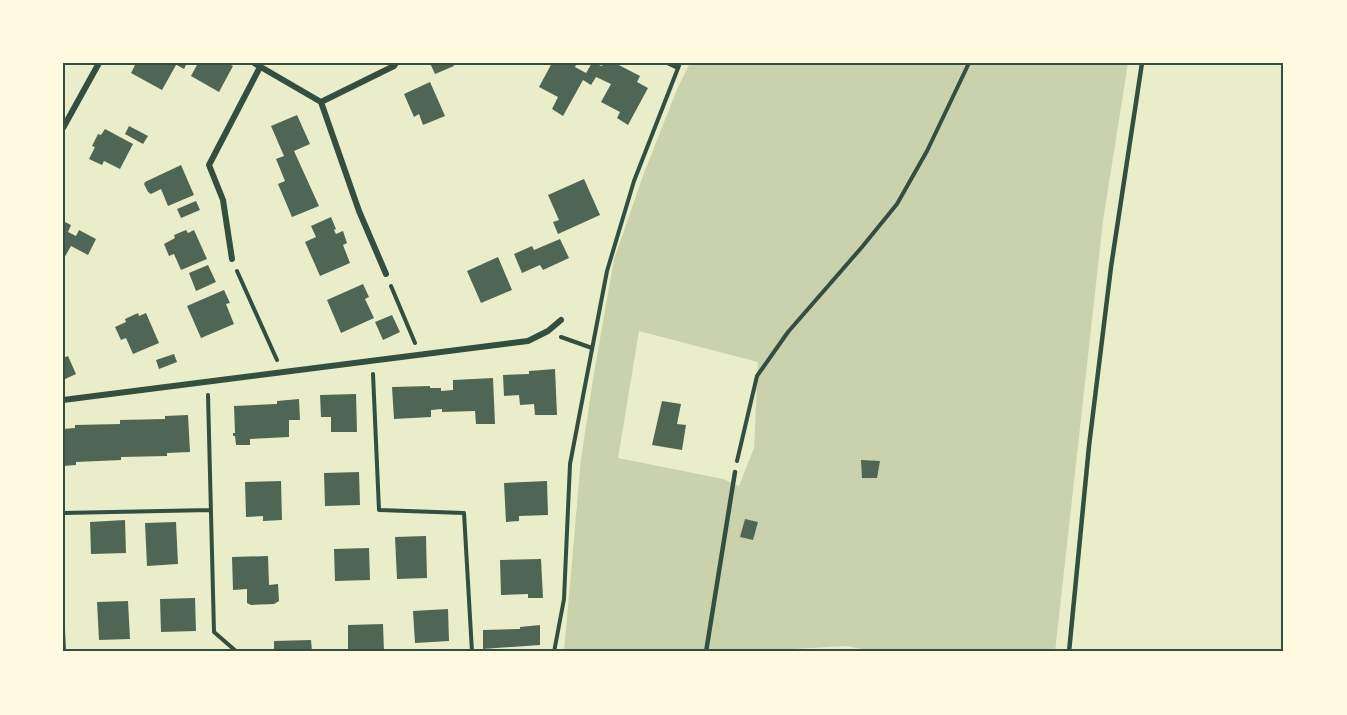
<svg xmlns="http://www.w3.org/2000/svg" width="1347" height="715" font-family="'PT Sans',sans-serif">
	<style>
		.green { fill: #cad2ad; fill-rule: evenodd }
		.building { fill: #4f6655 }
		.lines { fill: none; stroke-linecap: round; stroke-linejoin: round }
		.path { stroke: #344e41; stroke-width: 4 }
		.service { stroke: #344e41; stroke-width: 4.5 }
		.minor { stroke: #344e41; stroke-width: 6 }
		.neatline { fill: none; stroke: #344e41; stroke-width: 2 }
	</style>
	<rect width="100%" height="100%" fill="#e9edc9"/>
	<path class="green" d="M690,63H1128L1103,221L1055,652H875L847,646L739,652H564L581,459L594,373L614,259L644,173L678,87ZM639,331L758,362L754,448L739,486L723,479L618,458Z"/>
	<path class="building" d="M136,63H173L176,65L162,90L131,73Z
		M173,63H187L184,69Z
		M198,63H226L233,66L219,92L191,76Z
		M430,63H453L454,66L435,74Z
		M552,63H577L575,67L586,73L592,63L602,66L603,63H615L640,76L637,82L648,88L628,125L617,118L620,112L601,102L611,84L596,77L591,85L583,80L563,116L552,109L558,97L539,87Z
		M430,82L445,116L423,125L419,114L414,117L404,94Z
		M297,115L310,144L294,151L319,206L292,217L278,184L285,181L276,159L284,156L271,126Z
		M129,126L148,136L143,144L125,134Z
		M105,129L133,144L120,169L104,161L102,165L89,159L95,147L92,146L98,134L101,135Z
		M181,165L194,195L168,206L161,189L151,194L148,192L144,184L145,182Z
		M584,179L600,215L558,234L553,222L559,220L548,195Z
		M196,201L200,210L181,218L177,209Z
		M331,217L336,229L334,230L336,234L343,231L347,243L343,245L350,263L320,276L305,242L316,237L311,226Z
		M63,221L71,225L68,232L76,236L79,230L96,239L88,255L71,246L63,260Z
		M186,230L188,233L194,230L207,259L181,270L174,254L169,256L164,244L175,238L174,235Z
		M560,239L569,258L543,270L540,265L522,273L514,254L532,246L534,250Z
		M498,257L512,290L481,303L467,271Z
		M208,265L216,282L196,291L189,273Z
		M363,284L369,297L365,299L374,318L341,333L327,300Z
		M224,290L230,303L226,304L234,324L201,338L187,306Z
		M138,313L139,316L146,313L159,343L133,354L126,338L121,340L115,327L126,322L125,319Z
		M392,315L400,332L383,340L375,322Z
		M174,354L177,362L159,369L156,360Z
		M68,356L76,374L63,380V358Z
		M555,369L557,415H535L534,404L520,405L519,395L504,396L503,375L529,374V371Z
		M493,378L495,424H476L475,411L442,412V409L431,410V417L394,419L392,387L430,386V388H441V391L453,390V380Z
		M356,394L357,432H331V417H321L320,395Z
		M299,399L300,420H289V437L250,439V445H236L235,436H233V433H235L234,406L277,404V401Z
		M662,401L681,404L677,424L686,425L682,450L652,445Z
		M188,415L190,452L167,453V456L121,457V460L76,462V465L63,466V429L75,428V425L120,424V420L165,419V416Z
		M861,460L880,461L877,478H862Z
		M359,472L360,505L325,506L324,473Z
		M281,481L282,520L263,521V516L246,517L245,482Z
		M547,481L548,515L519,516V521L506,522L504,483Z
		M745,519L758,522L753,540L740,537Z
		M125,520L126,553L91,554L90,522Z
		M176,522L178,564L147,566L145,523Z
		M426,536L427,578L397,579L395,537Z
		M369,548L370,580L335,581L334,549Z
		M268,556L269,585L278,584L279,601L274,604L251,605L247,603V589L233,590L232,557Z
		M541,559L543,598H528V594L501,595L500,560Z
		M195,598L196,631L161,632L160,599Z
		M128,601L130,639L99,640L97,602Z
		M448,609L449,641L415,643L413,611Z
		M383,624L384,652H348V625Z
		M540,625V645L483,649V630L520,629V627Z
		M311,640L312,652H274V641Z"/>
	<g class="lines">
		<path class="path" d="M667,63L678,68
			M237,271L277,360
			M391,286L415,343
			M561,337L592,348
			M373,374L379,510L464,513L472,652
			M208,395L214,632L237,652
			M737,461L757,376L788,332L862,247L897,204L927,151L969,63
			M63,513L211,510
			M63,629L64,652
			M554,652L564,599L570,464L607,271L634,181L680,63"/>
		<path class="service" d="M706,652L735,472
			M1069,652L1089,446L1111,267L1142,63"/>
		<path class="minor" d="M254,63L321,102L359,211L386,274
			M321,102L394,66L396,63
			M63,128L99,63
			M232,259L223,200L209,165L260,67
			M63,400L528,341L548,331L561,320"/>
	</g>
	<rect width="1347" height="715" fill="none" stroke="#fefae0" stroke-width="129"/>
	<rect x="64" y="64" width="1218" height="586" class="neatline"/>
</svg>
